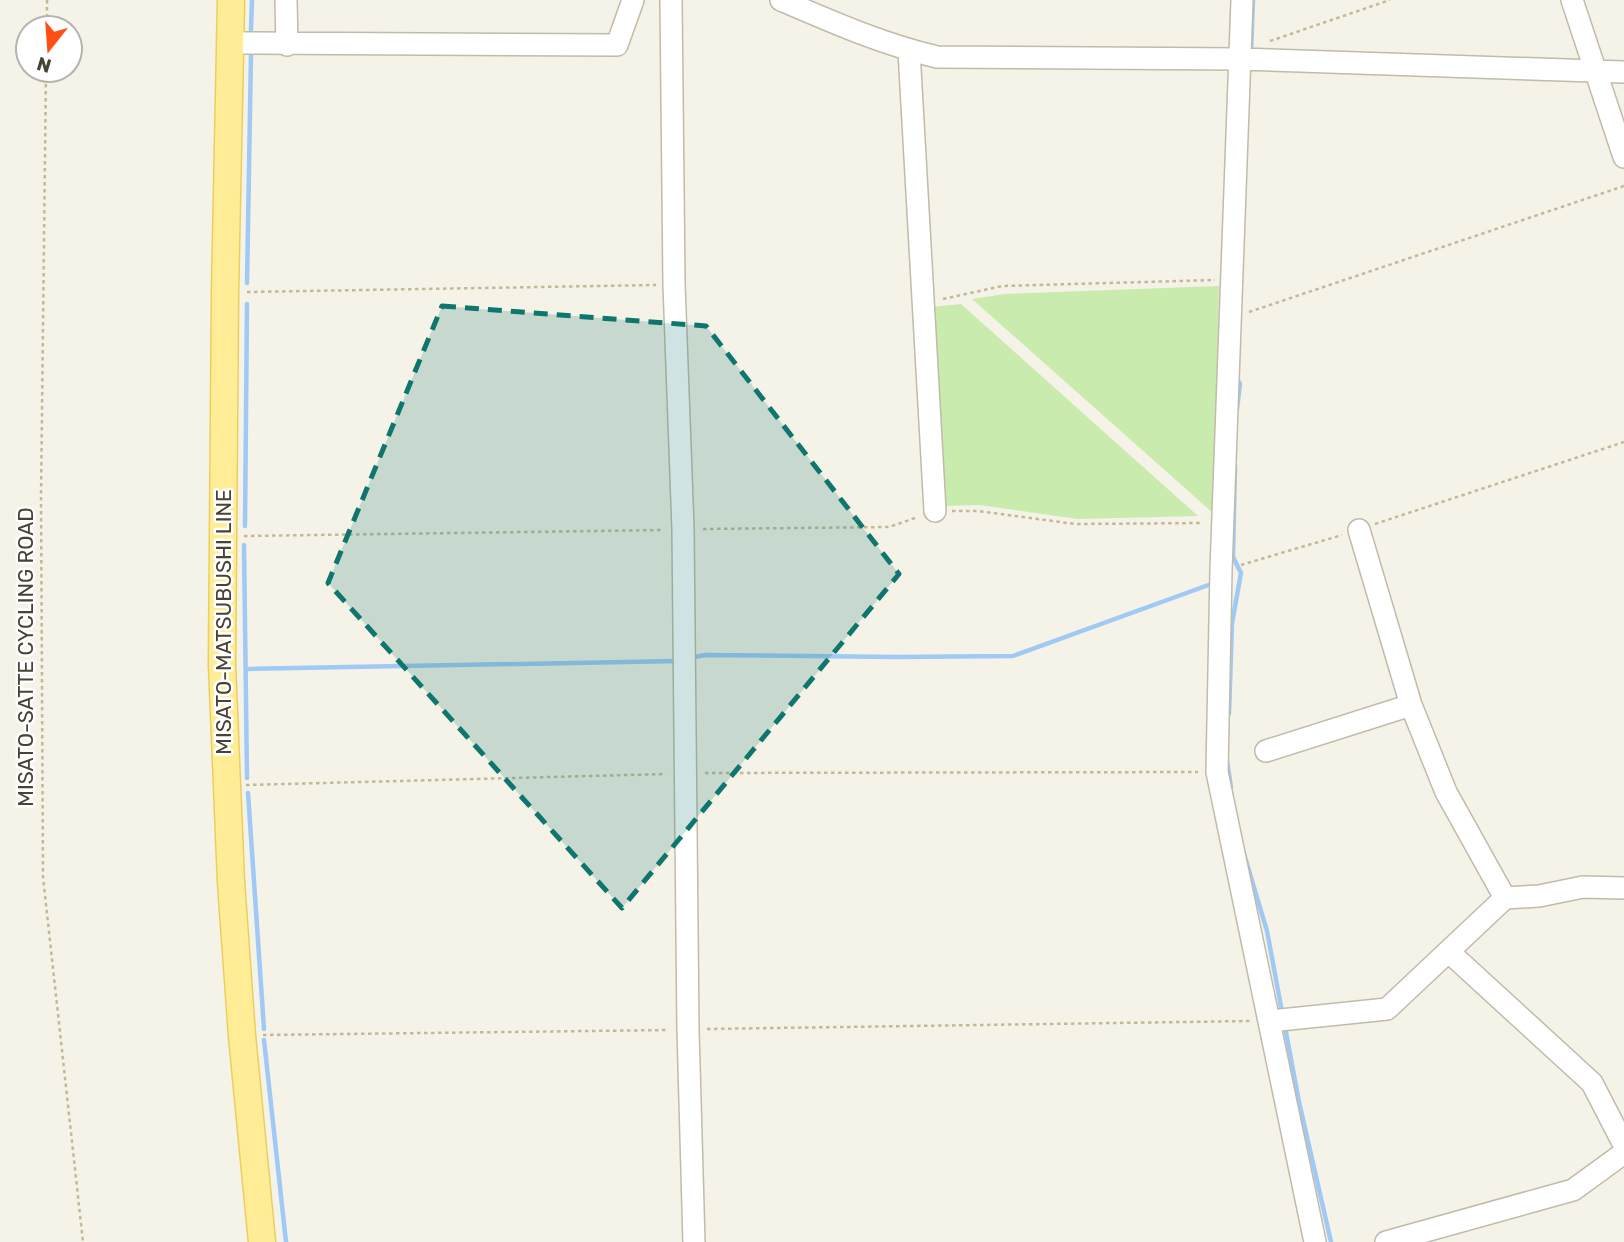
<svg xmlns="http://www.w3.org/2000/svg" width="1624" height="1242" font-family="Rubik,sans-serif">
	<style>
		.green { fill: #c9ebad }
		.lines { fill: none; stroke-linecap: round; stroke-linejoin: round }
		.stream { stroke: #a0c9f5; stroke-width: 4.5 }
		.minor-casing { stroke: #c1bba9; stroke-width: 24 }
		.major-casing { stroke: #ebcf5e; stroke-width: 29 }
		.path { stroke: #c3b999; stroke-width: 2.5; stroke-dasharray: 3.5 3.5; stroke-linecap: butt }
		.minor { stroke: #fff; stroke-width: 21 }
		.major { stroke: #ffec96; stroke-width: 26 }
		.marked { fill: #0f766e; fill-opacity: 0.2; stroke: #0f766e; stroke-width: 5; stroke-dasharray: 14 9; stroke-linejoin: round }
		.labels { text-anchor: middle; stroke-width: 5; stroke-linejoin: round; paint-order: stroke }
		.street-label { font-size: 21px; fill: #484335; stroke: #fff }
	</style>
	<rect width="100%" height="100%" fill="#f5f2e7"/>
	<path class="green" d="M1219,286L1213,513L972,299L1005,294Z
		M961,304L1198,516L1078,519L980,505L941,506L931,307Z"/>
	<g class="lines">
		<path class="stream" d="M251,30L252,0
			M1251,52L1253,0
			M247,283L251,54
			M1237,409L1240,384L1238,380
			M245,526L247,304
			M244,545L247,778
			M690,658L705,655L896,657L1013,656L1214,583
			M246,669L678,661
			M1229,714L1232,623L1241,573L1233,557L1235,466
			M1227,761L1231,787
			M248,793L264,1029
			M1244,854L1267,931L1282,1012
			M1285,1027L1299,1102L1331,1242
			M264,1040L286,1242"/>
		<defs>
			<path id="minor" d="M286,0L287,45
				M671,0L674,284L683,529L688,1030L694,1242
				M781,0C832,22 882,44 937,57L1239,59L1624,72
				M1242,0L1221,570L1217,772L1315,1242
				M1572,0L1624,157
				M232,43L617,45L633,0
				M909,51L935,511
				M1411,705L1446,792L1505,898
				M1266,751L1411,705L1359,530
				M1449,952L1592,1083L1624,1145
				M1270,1021L1387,1009L1505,898L1539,896L1583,887L1624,888
				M1386,1242L1573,1190L1624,1153"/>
			<path id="major" d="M231,0L225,293L222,665L231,882L242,1036L262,1242"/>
		</defs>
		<use href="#minor" class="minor-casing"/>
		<use href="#major" class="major-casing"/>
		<path class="path" d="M47,0V28
			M1270,41L1390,0
			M46,70L41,497L43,877L83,1242
			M247,292L656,285
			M943,299L1002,286L1215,280
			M1249,312L1624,186
			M952,511H978L1075,524L1203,523
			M1375,524L1624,442
			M703,529L889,527L918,517
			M244,536L664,530
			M1241,565L1342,535
			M705,773L1198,772
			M246,785L666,774
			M707,1029L1250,1021
			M263,1035L669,1030"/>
		<use href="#minor" class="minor"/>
		<use href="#major" class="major"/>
	</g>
	<path class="marked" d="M442,306L706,326L899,574L622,908L328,583Z"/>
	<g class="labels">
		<g class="street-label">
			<text transform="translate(224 622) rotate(-90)" y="7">MISATO-MATSUBUSHI LINE</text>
			<text transform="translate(26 657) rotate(-90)" y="7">MISATO-SATTE CYCLING ROAD</text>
		</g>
	</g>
	<g transform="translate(49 49) rotate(197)"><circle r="33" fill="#ffffff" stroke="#b6b4ae" stroke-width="2"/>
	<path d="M0-5L12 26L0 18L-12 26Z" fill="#ff4f14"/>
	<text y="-10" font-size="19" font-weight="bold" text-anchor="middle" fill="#484335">N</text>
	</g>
</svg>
